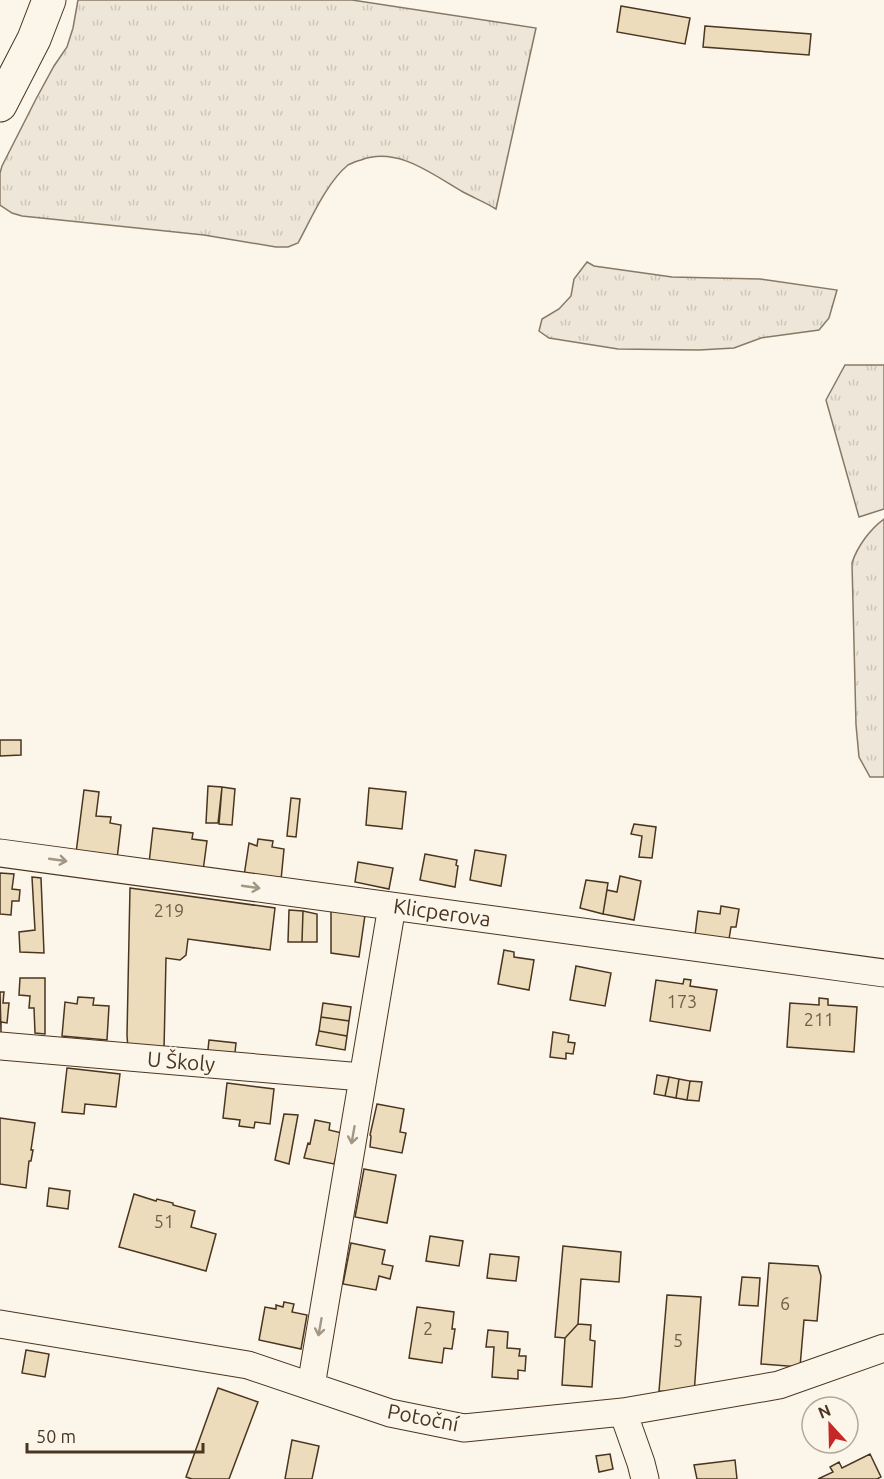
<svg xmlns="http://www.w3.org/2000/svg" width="884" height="1479" font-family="Ubuntu,sans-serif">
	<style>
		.grass { fill: url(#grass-tufts); stroke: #887966; stroke-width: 1.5 }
		.building { fill: #ecdcbc; stroke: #4a3520; stroke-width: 1.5 }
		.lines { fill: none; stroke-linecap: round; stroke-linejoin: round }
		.minor-casing { stroke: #4a3520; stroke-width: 29 }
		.major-casing { stroke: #4a3520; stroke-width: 35 }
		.minor { stroke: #fbf6e9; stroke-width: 27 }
		.major { stroke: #fbf6e9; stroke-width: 33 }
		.oneway { stroke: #a29684 }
		.labels { text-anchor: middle; stroke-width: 4.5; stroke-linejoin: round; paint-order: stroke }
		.number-label { font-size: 18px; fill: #725f47 }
		.street-label { font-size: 21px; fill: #4a3520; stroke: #fbf6e9 }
	</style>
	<defs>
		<pattern id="grass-tufts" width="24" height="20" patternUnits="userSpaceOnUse" patternTransform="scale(1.5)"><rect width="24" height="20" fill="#ede6d9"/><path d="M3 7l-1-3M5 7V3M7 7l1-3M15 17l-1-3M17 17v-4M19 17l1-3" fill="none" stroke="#cdc6ba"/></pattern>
	</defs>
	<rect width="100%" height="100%" fill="#fbf6e9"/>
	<path class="grass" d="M78,0H352L536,28L496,209C485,202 474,198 463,192C433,175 398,146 361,160C356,161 352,163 348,165C327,182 311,219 298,243L288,247H276L204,235L22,216L12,213L0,205V173L2,166L36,99L54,66L67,47L73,28Z
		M587,262L594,266L672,277L760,279L837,290L829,318L819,330L761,338L734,348L699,350L618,349L549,338L539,331L542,319L559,309L571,296L574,279Z
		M845,365H884V509L859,517L826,400Z
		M884,519V777H870L859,757L856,725L852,563C857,547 870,529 884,519Z"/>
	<path class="building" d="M621,6L690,18L685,44L617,32Z
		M705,26L811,34L809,55L703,47Z
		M0,740H21V755L0,756Z
		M208,786L222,787L218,823H206Z
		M222,787L235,789L232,825L219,824Z
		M369,788L406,792L402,829L366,825Z
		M84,790L99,792L96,816L111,817L110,823L121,825L117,859L76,853Z
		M291,798L300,799L296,837L287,836Z
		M634,824L656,827L652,858L639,857L642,836L631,834Z
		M153,828L193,833L192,839L207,841L203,871L149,863Z
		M258,839L273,841L272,847L284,849L281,880L244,876L249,843L257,846Z
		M475,850L506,855L501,886L470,880Z
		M425,854L457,860L456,865L458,866L455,887L420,880Z
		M358,862L393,868L389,889L355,882Z
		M0,873L14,874L12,889L20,890L19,901H12L11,915L0,914Z
		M620,876L641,881L634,920L603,914L607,890L617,892Z
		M32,877L41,878L44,953L20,952L19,932L35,930Z
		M586,880L608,883L603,914L580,908Z
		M130,888L275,908L270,950L188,939L186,955L180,960L166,958L164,1050L128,1049L127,1035Z
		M721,906L739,909L736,927H731L729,939L695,935L698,911L720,914Z
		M289,910L303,911L302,942H288Z
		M331,910L365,915L359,957L331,953Z
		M303,911L317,914V942H302Z
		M504,950L514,952V957L534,960L529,990L498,984Z
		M576,966L611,973L605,1006L570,1000Z
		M20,978H45V1034L35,1033L34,1008H29L30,996L19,995Z
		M684,979L691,980L690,986L717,990L710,1031L650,1021L656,980L683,984Z
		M0,992H4L3,1003H9L7,1023L1,1022V1032Z
		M78,997L94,998L93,1005L109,1006L107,1040L62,1036L65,1002L77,1004Z
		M819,998L828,999V1005L857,1007L854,1052L787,1047L790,1003L819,1005Z
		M323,1003L351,1007L349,1021L321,1017Z
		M321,1017L349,1021L347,1036L319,1031Z
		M319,1031L347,1036L345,1050L316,1045Z
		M553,1032L569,1035L568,1042L575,1043L573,1054L566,1053V1059L550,1057Z
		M209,1040L236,1043L234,1062L207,1059Z
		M67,1068L120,1074L116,1107L85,1104L84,1114L62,1112Z
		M657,1075L669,1077L665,1096L654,1094Z
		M669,1077L679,1079L676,1098L665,1096Z
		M679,1079L690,1081L687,1100L676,1098Z
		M690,1081L702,1082L699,1101L687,1100Z
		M227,1083L274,1089L270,1124L255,1122L254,1128L239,1126L240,1120L223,1118Z
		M377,1104L404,1109L400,1132L406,1133L402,1153L370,1147L371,1136L370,1135Z
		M284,1114L298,1115L289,1164L275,1160Z
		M0,1118L35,1123L31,1150H33L31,1161H29L26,1188L0,1184Z
		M315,1120L330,1123L329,1130L342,1133L334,1164L304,1158L308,1143L310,1144Z
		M364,1169L396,1175L387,1223L355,1217Z
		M49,1188L70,1191L68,1209L47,1206Z
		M134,1194L156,1201L157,1199L173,1203V1205L195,1211L191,1227L216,1234L206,1271L119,1247Z
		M430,1236L463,1241L459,1266L426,1261Z
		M351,1243L385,1250L382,1264L393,1266L390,1279L379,1276L376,1290L343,1284Z
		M563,1246L621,1252L619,1282L581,1279L578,1324L565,1338L555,1337Z
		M490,1254L519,1257L516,1281L487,1278Z
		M769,1263L818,1266L821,1276L817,1321L804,1320L800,1367L761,1364Z
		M742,1277L760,1278L758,1306L739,1305Z
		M667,1295L701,1297L694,1394L659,1391Z
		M284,1302L294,1304L292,1312L307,1315L301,1349L259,1340L265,1307L276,1309V1305L283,1307Z
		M417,1307L454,1312L452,1329H455L452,1349L444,1348L442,1363L409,1358Z
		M578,1324L591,1325L590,1340L595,1341L592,1387L562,1385L565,1338Z
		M488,1330L508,1332L507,1348L520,1349L519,1356H526L525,1371L518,1370V1379L492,1377L494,1347H486Z
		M26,1350L49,1354L45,1377L22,1373Z
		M218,1388L258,1402L229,1479H192L186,1477Z
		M292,1440L319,1446L312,1479H285Z
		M610,1454L613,1469L599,1472L596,1456Z
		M870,1454L881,1477L877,1479H818L833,1472L830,1467L839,1462L842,1468Z
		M735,1460L737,1479H697L694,1465Z"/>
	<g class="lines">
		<defs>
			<path id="minor" d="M0,853L884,973
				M0,1046L362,1077
				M0,1324L248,1365L390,1413L464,1428L623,1412L779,1385L884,1348
				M311,1386L392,906
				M623,1412L641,1463L645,1479"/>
			<path id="major" d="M0,105L34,39L49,0"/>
		</defs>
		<use href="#minor" class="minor-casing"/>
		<use href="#major" class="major-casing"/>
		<use href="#minor" class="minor"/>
		<use href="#major" class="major"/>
	</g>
	<defs><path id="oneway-shaft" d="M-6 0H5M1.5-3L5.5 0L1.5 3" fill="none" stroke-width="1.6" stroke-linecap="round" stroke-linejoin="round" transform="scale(1.5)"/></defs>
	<g class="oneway">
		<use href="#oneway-shaft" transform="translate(58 860) rotate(8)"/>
		<use href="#oneway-shaft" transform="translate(251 887) rotate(8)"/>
		<use href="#oneway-shaft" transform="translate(353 1135) rotate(100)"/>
		<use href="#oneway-shaft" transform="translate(320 1327) rotate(100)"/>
	</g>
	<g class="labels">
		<g class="number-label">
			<text x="169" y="917">219</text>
			<text x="682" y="1008">173</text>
			<text x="819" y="1026">211</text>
			<text x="164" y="1228">51</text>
			<text x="785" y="1310">6</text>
			<text x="428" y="1335">2</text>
			<text x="678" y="1347">5</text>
		</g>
		<g class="street-label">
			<text transform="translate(442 913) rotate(8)" y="7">Klicperova</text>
			<text transform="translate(181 1062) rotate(5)" y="7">U Školy</text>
			<text transform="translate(423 1418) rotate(11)" y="7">Potoční</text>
		</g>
	</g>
	<g transform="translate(830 1425) rotate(338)"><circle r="28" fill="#fbf6e9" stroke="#b4a999" stroke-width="1.5"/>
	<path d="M0-4.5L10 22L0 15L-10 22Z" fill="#c62828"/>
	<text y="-9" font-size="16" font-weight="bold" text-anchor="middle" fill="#4a3520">N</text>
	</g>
	<path d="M27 1443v9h176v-9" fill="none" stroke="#4a3520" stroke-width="3"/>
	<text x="36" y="1443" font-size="18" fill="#4a3520" stroke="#fbf6e9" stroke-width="4.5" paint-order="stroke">50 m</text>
</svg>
